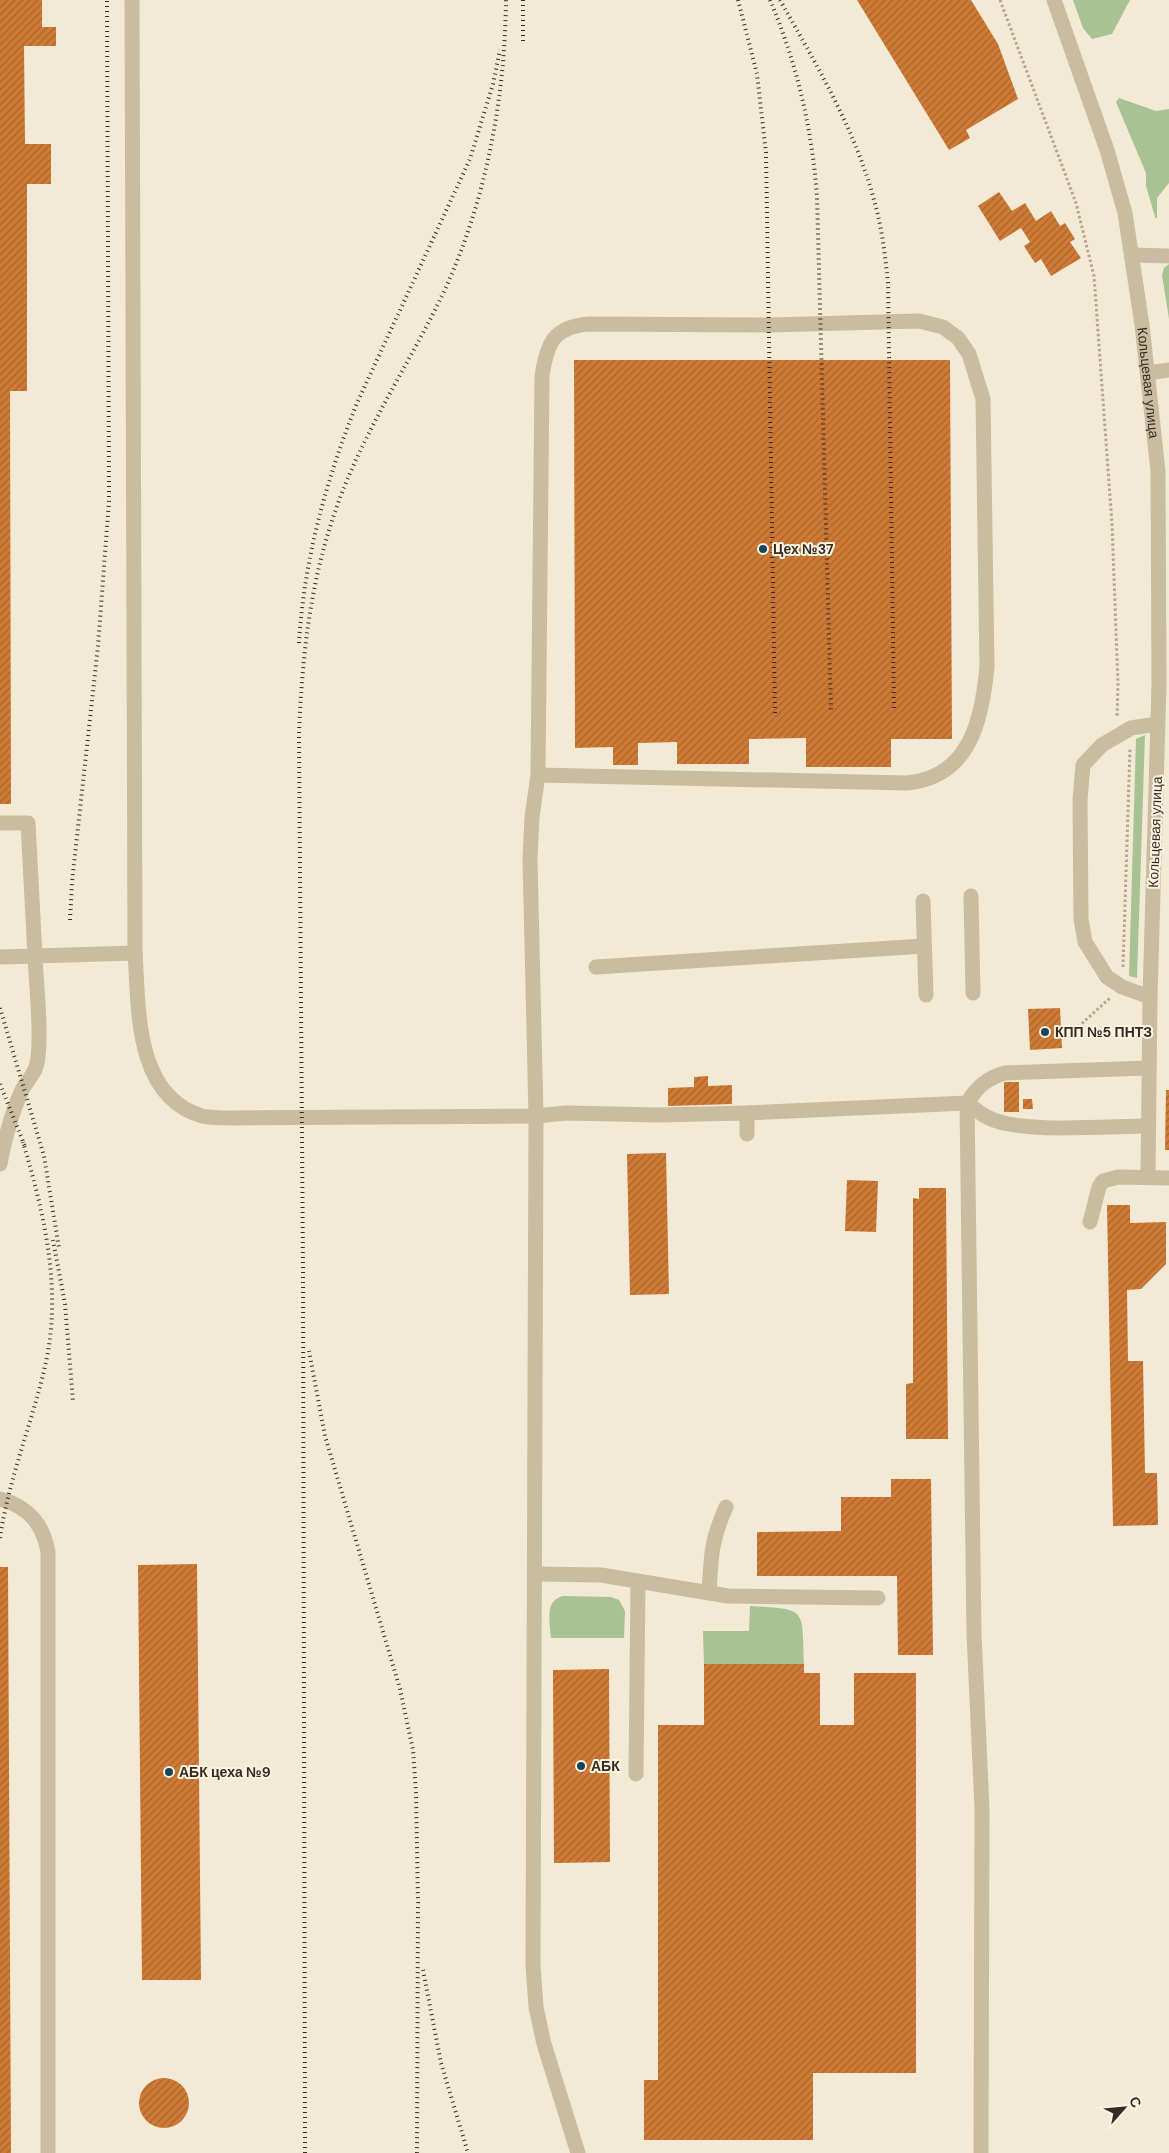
<svg xmlns="http://www.w3.org/2000/svg" width="1169" height="2153" font-family="'DM Sans',sans-serif">
	<style>
		.grass { fill: #a9c294 }
		.building { fill: url(#building-hatch) }
		.lines { fill: none; stroke-linecap: round; stroke-linejoin: round }
		.path { stroke: #b6a68b; stroke-width: 3; stroke-dasharray: 2.5 2.5; stroke-linecap: butt }
		.minor { stroke: #cabca1; stroke-width: 15 }
		.rail { stroke: #342c24; stroke-width: 4; stroke-dasharray: 1 4; stroke-linecap: butt }
		.poi-dot { fill: #174658; stroke: #faf4e1; stroke-width: 2 }
		.labels { text-anchor: middle; stroke-width: 4; stroke-linejoin: round; paint-order: stroke }
		.street-label { font-size: 14px; fill: #342c24; stroke: #faf4e1 }
		.poi-label { font-size: 14px; font-weight: bold; fill: #342c24; stroke: #faf4e1; text-anchor: start }
	</style>
	<defs>
		<pattern id="building-hatch" width="6" height="6" patternUnits="userSpaceOnUse" patternTransform="scale(1.25)"><rect width="6" height="6" fill="#cf7a36"/><path d="M-1 1l2-2M0 6l6-6M5 7l2-2" fill="none" stroke="#a9642d"/></pattern>
	</defs>
	<rect width="100%" height="100%" fill="#f2ead5"/>
	<path class="grass" d="M1073,0H1130L1112,34L1092,39L1083,28Z
		M1119,98L1156,111L1169,109V183L1157,198V219L1155,217L1146,186V173L1116,102Z
		M1169,264V319L1162,275L1164,268Z
		M1145,735L1137,978L1129,976L1136,739Z
		M563,1596L611,1597L619,1600L625,1611L624,1638H551C550,1623 544,1600 563,1596Z
		M750,1606C808,1609 802,1608 804,1664H704L703,1631H749Z"/>
	<path class="building" d="M0,0H42V27H56V46H24L25,144H51V184H27V391H10L11,804H0Z
		M857,0H971L998,44L1018,99L966,130L970,138L949,150Z
		M999,192L1012,211L1025,203L1036,221L1051,211L1060,226L1065,223L1075,239L1070,242L1081,258L1051,276L1041,259L1035,263L1024,246L1030,242L1021,228L1000,241L978,206Z
		M574,360H950L952,739H891V767H806V738L749,739V764H677V742L638,743V765H613V747L575,748Z
		M1060,1008L1062,1048L1030,1050L1028,1009Z
		M708,1076V1086L732,1085V1104L668,1106V1088L694,1087V1077Z
		M1004,1082H1019V1112H1004Z
		M1166,1090H1169V1150H1165Z
		M1023,1099H1032L1033,1109H1023Z
		M666,1153L669,1294L630,1295L627,1154Z
		M847,1180L878,1181L876,1232L845,1231Z
		M919,1188H946L948,1439H906V1384L913,1383V1198L919,1199Z
		M1107,1205H1130V1223L1166,1222V1264L1141,1289L1127,1290L1128,1361H1143L1145,1473H1157L1158,1525L1113,1526Z
		M891,1479H931L933,1655H898L897,1576H757V1532L841,1531V1497H891Z
		M197,1564L201,1980H142L138,1565Z
		M0,1567H8L11,2153H0Z
		M704,1664H804V1673H820V1725H854V1673H916V2073H813V2140H644V2080H658V1725H704Z
		M609,1669L610,1862L554,1863L553,1670Z
		M139 2103a25 25 0 1 1 50 0a25 25 0 1 1-50 0Z"/>
	<g class="lines">
		<path class="path" d="M1000,0L1076,203L1094,276L1112,524L1118,685L1117,718
			M1123,967L1130,749
			M1067,1037L1110,998"/>
		<g class="minor">
			<path d="M132,0L135,953C139,1008 134,1096 202,1116C211,1118 223,1118 232,1118L536,1116L566,1113L659,1115L747,1113L967,1103C974,1108 982,1115 989,1118C1021,1134 1110,1126 1147,1126"/>
			<path id="s1" d="M1054,0L1107,150L1125,213L1142,325L1158,471L1159,684L1150,997L1148,1177"/>
			<path d="M1132,255L1169,256"/>
			<path d="M1148,373L1169,370"/>
			<path d="M538,775L542,376C547,342 554,327 589,324L769,325L919,321L943,327L958,338L969,354L983,399L987,667C982,720 970,777 907,783L538,775L532,817L530,859L536,1116L533,1965L536,2007L544,2044L578,2153"/>
			<path d="M0,823H28L35,956L0,957"/>
			<path d="M971,896L973,993"/>
			<path d="M923,901L926,995"/>
			<path d="M596,967L924,946"/>
			<path d="M1150,997L1122,987L1107,977L1085,942L1081,919L1080,800L1083,765L1102,745L1131,728L1157,724"/>
			<path d="M747,1134V1113"/>
			<path d="M0,1164C5,1138 11,1114 22,1090C26,1082 33,1076 36,1067C43,1045 36,982 35,956L135,953"/>
			<path d="M1090,1222L1099,1187L1103,1181L1118,1177L1169,1178"/>
			<path d="M0,1499C29,1507 43,1524 48,1552V2153"/>
			<path d="M535,1574L601,1575L728,1596L878,1598"/>
			<path d="M709,1593C711,1557 711,1540 726,1507"/>
			<path d="M636,1774L638,1581"/>
			<path d="M981,2153L982,1809L974,1634L967,1103C977,1087 987,1078 1005,1073L1148,1068"/>
		</g>
		<path class="rail" d="M523,0V43
			M738,0L757,74L766,153L775,714
			M770,0C797,64 812,128 817,197L831,711
			M780,0C816,64 855,129 874,200C882,227 885,255 888,283L894,709
			M299,643C304,560 326,480 357,403L470,159L493,84L500,50
			M70,920L72,882L98,646L109,501L107,0
			M0,1008L44,1156L59,1248
			M0,1084L26,1149
			M53,1240L65,1304L73,1401
			M309,1351L325,1436L400,1689L413,1750L416,1793L418,1903L417,2153
			M0,1538C9,1477 33,1421 46,1362C62,1289 44,1213 23,1142
			M423,1970L441,2063L468,2153
			M305,2153L303,1271L299,734C302,657 310,582 336,509C361,437 404,372 438,304C484,211 505,103 506,0"/>
	</g>
	<g class="poi-dot">
		<circle cx="763" cy="549" r="5"/>
		<circle cx="1045" cy="1032" r="5"/>
		<circle cx="581" cy="1766" r="5"/>
		<circle cx="169" cy="1772" r="5"/>
	</g>
	<g class="labels">
		<g class="street-label">
			<text dy="5" stroke="none"><textPath href="#s1" startOffset="396">Кольцевая улица</textPath></text>
			<text transform="translate(1155 832) rotate(-88)" y="5">Кольцевая улица</text>
		</g>
		<g class="poi-label">
			<text x="773" y="554">Цех №37</text>
			<text x="1055" y="1037">КПП №5 ПНТЗ</text>
			<text x="591" y="1771">АБК</text>
			<text x="179" y="1777">АБК цеха №9</text>
		</g>
	</g>
	<g transform="translate(1124 2108) rotate(63)" stroke="#faf4e1" stroke-width="4" paint-order="stroke">
	<path d="M0-4L9 19L0 12L-9 19Z" fill="#342c24"/>
	<text y="-8" font-size="14" font-weight="bold" text-anchor="middle" fill="#342c24">С</text>
	</g>
</svg>
